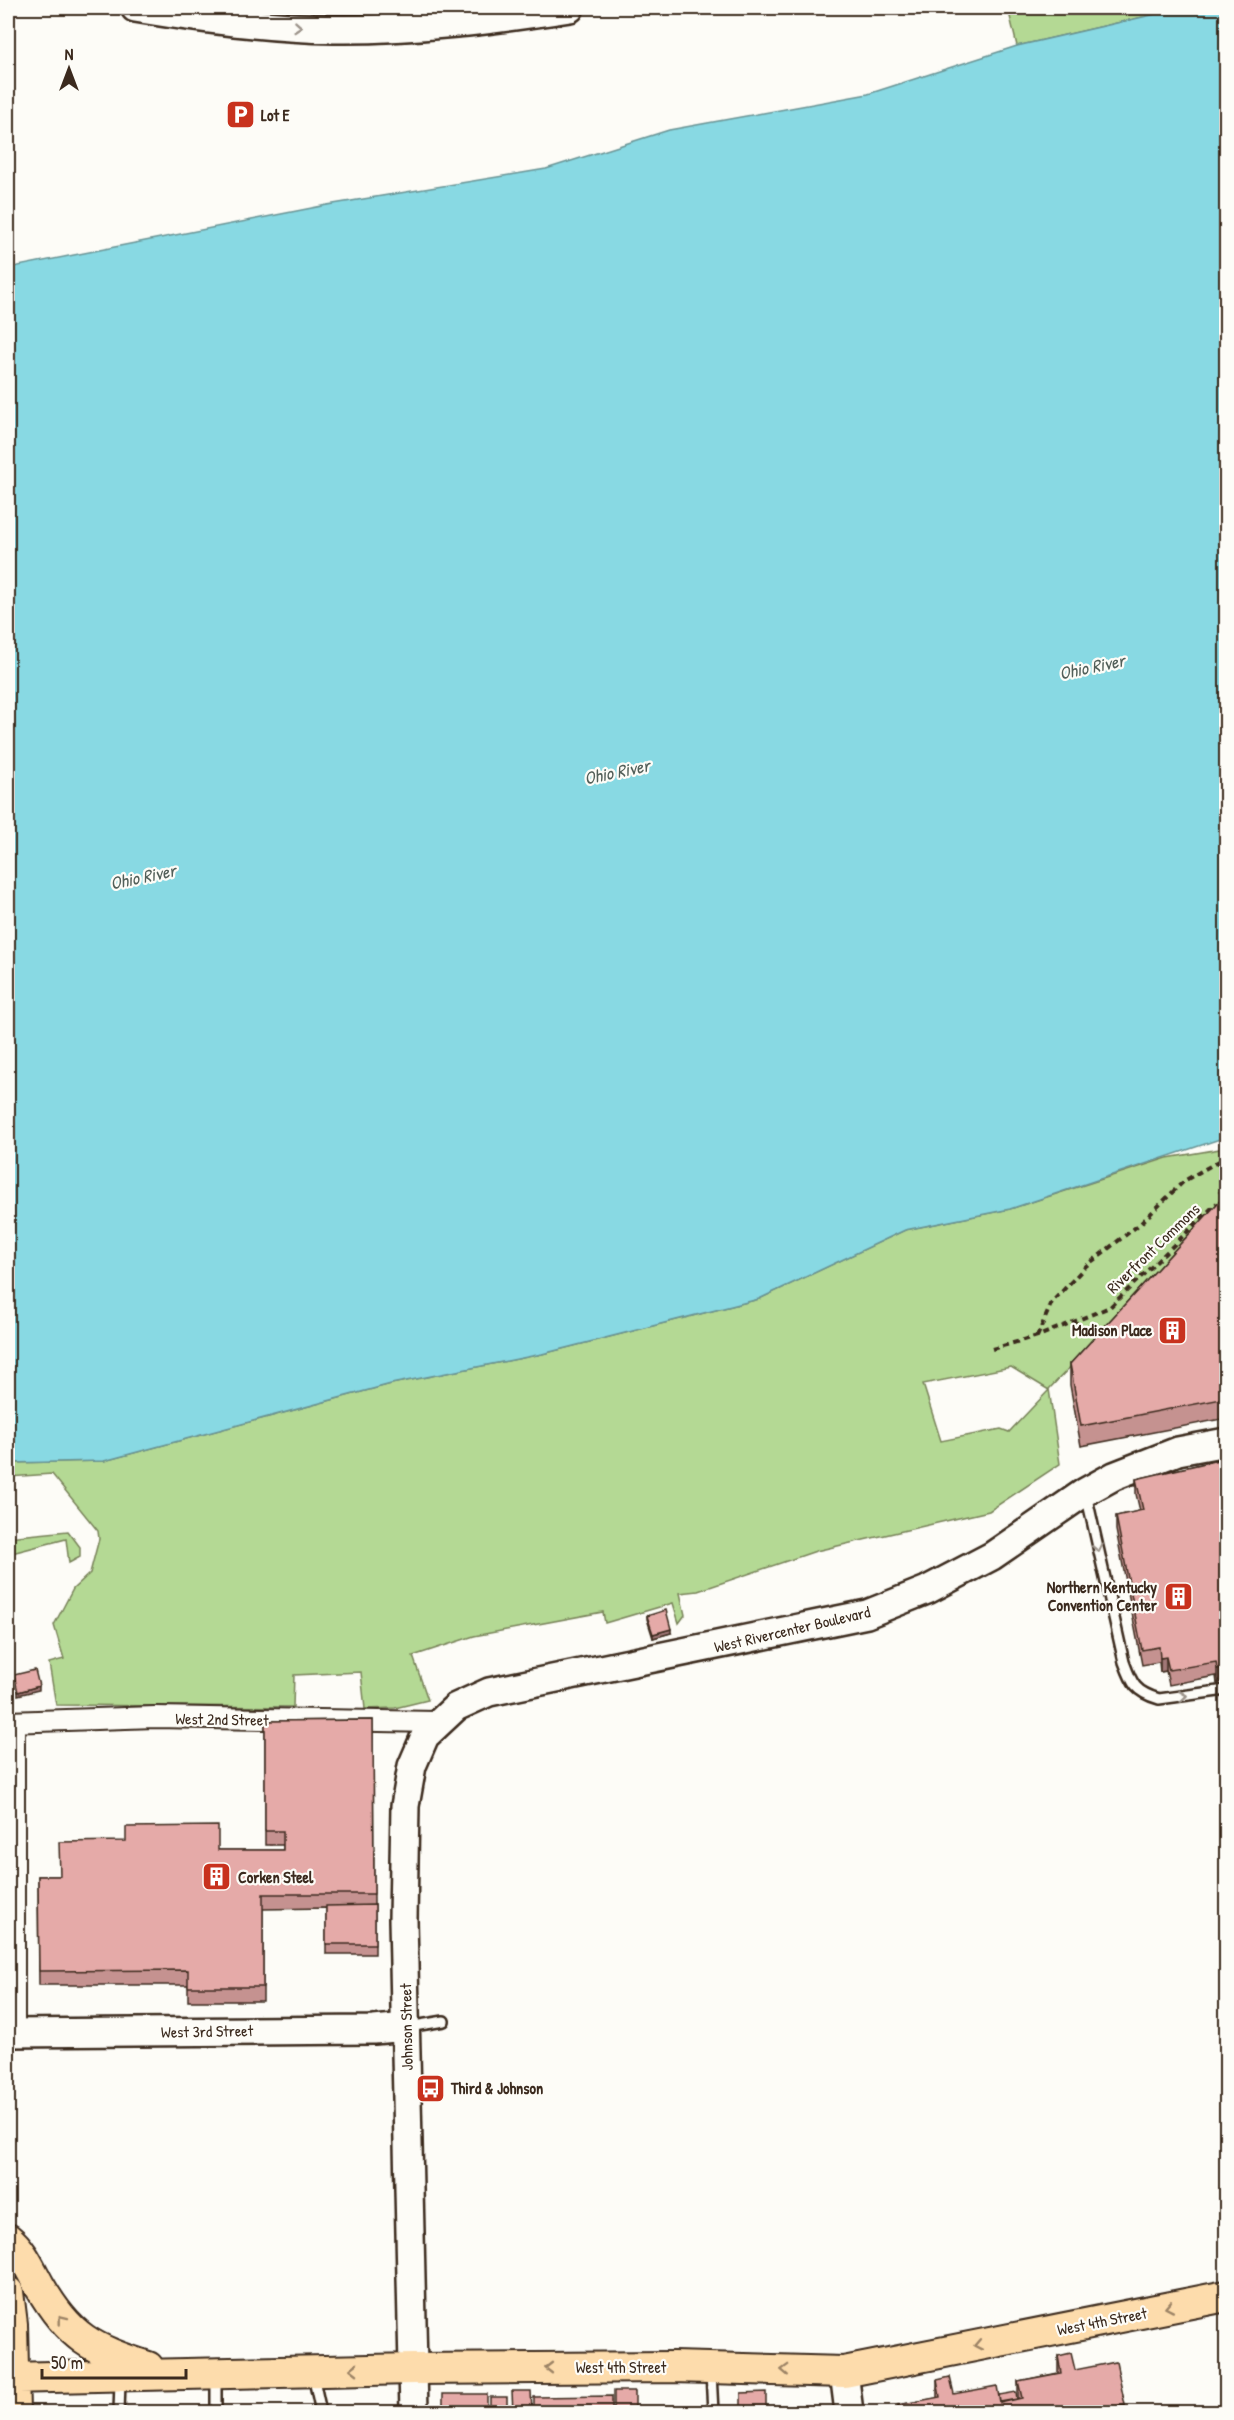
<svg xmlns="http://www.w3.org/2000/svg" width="1234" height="2420" font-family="'Patrick Hand',sans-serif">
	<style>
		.green { fill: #b4d994; stroke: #788259; stroke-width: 1.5; fill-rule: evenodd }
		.water { fill: #88d9e3; stroke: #699394; stroke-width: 1.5 }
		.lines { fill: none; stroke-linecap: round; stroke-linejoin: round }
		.lane-casing { stroke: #3b2a1e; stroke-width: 14 }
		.street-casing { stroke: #3b2a1e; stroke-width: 24 }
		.secondary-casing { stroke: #3b2a1e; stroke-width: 32 }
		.primary-casing { stroke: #3b2a1e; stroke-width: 34 }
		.path { stroke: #3b2a1e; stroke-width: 4; stroke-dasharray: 6 4.5; stroke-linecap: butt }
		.lane { stroke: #fdfcf7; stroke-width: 9 }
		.street { stroke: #fdfcf7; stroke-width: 20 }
		.secondary { stroke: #fdfcf7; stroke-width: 27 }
		.primary { stroke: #fddcac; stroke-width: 30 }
		.wall { fill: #c59290; stroke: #3b2a1e; stroke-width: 1.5 }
		.shaded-wall { fill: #a07776; stroke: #3b2a1e; stroke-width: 1.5 }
		.building { fill: #e5aaa8; stroke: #3b2a1e; stroke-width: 1.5 }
		.oneway { stroke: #9c938a }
		.oneway2 { stroke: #9c8365 }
		.labels { text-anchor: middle; stroke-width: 4.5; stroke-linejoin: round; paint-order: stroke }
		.poi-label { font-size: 16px; font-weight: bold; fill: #3b2a1e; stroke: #fdfcf7; text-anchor: start }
		.street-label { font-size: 16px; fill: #3b2a1e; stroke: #fdfcf7 }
		.water-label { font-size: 18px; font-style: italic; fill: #525f59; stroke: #fdfcf7 }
	</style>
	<rect width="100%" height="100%" fill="#fdfcf7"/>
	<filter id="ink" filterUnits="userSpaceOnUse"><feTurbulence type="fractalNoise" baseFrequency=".0167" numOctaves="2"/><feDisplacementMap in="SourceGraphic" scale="12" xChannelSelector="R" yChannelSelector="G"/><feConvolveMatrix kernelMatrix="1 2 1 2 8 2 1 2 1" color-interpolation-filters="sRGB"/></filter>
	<g filter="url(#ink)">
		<path class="green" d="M1008,8H1182L1017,46Z
			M1226,1148V1190L1218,1192L1226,1193V1205L1049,1389L1060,1464L989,1511L816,1551L698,1591L680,1593L685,1615L679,1623L673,1603L605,1623L603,1612L474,1636L413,1656L428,1700L395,1708L365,1709L361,1672L294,1675L293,1707L56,1705L49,1663L64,1659L54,1625L73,1589L90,1573L99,1539L98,1531L52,1474L8,1477V1463L104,1461L391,1384L542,1354L759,1299L905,1230L1010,1209L1167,1158ZM1011,1367L1049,1390L1009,1432L1001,1429L941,1441L923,1384Z
			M68,1531L80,1547V1557L69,1563L66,1539L8,1554V1537Z"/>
		<path class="water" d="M1182,8H1226V1137L1010,1209L905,1230L759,1299L542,1354L391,1384L104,1461L8,1463V268L327,205L546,169L669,130L868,94L1017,46Z"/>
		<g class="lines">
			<defs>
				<path id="lane" d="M1086,1494L1124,1662C1132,1684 1135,1692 1159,1699L1226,1690
					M408,2027L444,2021
					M711,2373L713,2412
					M313,2375L321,2412
					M216,2376V2412
					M119,2412L120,2381"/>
				<path id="street" d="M8,1722L155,1717L437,1722
					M14,1723V2033"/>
				<path id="secondary" d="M135,8C201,19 268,28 334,29C413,30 493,20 570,8
					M8,2033L374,2030L406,2027
					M844,2372L849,2412
					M414,2412L403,1919L405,1806L412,1766L425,1736L456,1707L489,1692L867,1614L927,1590L992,1556L1085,1492L1114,1476L1178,1451L1226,1442"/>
				<path id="primary" d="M8,2239C23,2251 30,2269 39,2285C69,2338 92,2349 148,2367
					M8,2292L12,2324L14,2412
					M8,2378L413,2369L673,2367L844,2372L1226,2296"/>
			</defs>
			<use href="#lane" class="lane-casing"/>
			<use href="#street" class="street-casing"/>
			<use href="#secondary" class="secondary-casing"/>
			<use href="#primary" class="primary-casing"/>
			<path class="path" d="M1037,1337L1052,1302L1086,1266L1141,1223L1184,1181L1226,1157
				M992,1349L1041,1335L1110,1307L1217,1203"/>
			<use href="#lane" class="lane"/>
			<use href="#street" class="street"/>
			<use href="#secondary" class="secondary"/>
			<use href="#primary" class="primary"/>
		</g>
		<path class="wall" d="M1227,1193V1418L1081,1446L1070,1385V1364Z
			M1227,1451V1681L1217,1683L1216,1676L1169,1685L1166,1671L1160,1672L1159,1662L1142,1665L1116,1530V1516L1140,1511L1136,1494V1479L1222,1459V1452Z
			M647,1616L671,1633L653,1638L647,1619Z
			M373,1720L374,1905H375V1954H326V1908L263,1909V2001H188V1985H39L38,1876H59L218,1850H283V1845H265V1721Z
			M1058,2356L1125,2412H898V2405L937,2398V2380L954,2394L999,2395L1018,2399V2381L1058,2373Z"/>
		<path class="shaded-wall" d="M671,1629V1633L653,1638V1634Z
			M1166,1657V1671L1160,1672V1658Z
			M1227,1667V1681L1217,1683V1669Z
			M39,1686V1690L18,1695V1692Z
			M1125,2405V2412H1089Z"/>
		<path class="building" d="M1227,1193V1398L1081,1426L1070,1364Z
			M1227,1451V1667L1217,1669L1216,1662L1169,1670L1166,1657L1160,1658L1159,1647L1142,1650L1116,1516L1143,1510L1136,1479L1223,1459L1222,1452Z
			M666,1610L671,1629L653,1634L647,1616Z
			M35,1670L39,1686L18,1692L14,1675Z
			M373,1720L374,1894H263V1987H188V1970L39,1971L38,1876H60L59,1842L126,1841V1827L218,1826V1850H283V1831H265V1721Z
			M375,1905V1944H326V1906Z
			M1071,2353L1075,2370L1116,2362L1125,2405L1089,2412H1025L1023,2407L1002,2411V2412H899L898,2405L940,2397L937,2380L950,2377L954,2394L997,2386L1000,2403L1022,2398L1018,2381L1061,2373L1058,2356Z
			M512,2391H531L532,2412H513Z
			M614,2391H635V2412H614Z
			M766,2392V2412H741V2393Z
			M1016,2392L1017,2399L1000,2402L999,2395Z
			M443,2394H487V2412H443Z
			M612,2396V2412H534V2397Z
			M490,2397H507V2412H490Z"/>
		<defs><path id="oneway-chevron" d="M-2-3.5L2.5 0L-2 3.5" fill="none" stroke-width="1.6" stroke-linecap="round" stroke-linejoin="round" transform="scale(1.5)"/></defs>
		<g class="oneway">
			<use href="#oneway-chevron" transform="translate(298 27) rotate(4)"/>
			<use href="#oneway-chevron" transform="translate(1098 1548) rotate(78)"/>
			<use href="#oneway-chevron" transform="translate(1183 1696) rotate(-7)"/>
		</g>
		<g class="oneway2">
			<use href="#oneway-chevron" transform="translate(1169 2307) rotate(169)"/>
			<use href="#oneway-chevron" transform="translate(62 2319) rotate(-128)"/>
			<use href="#oneway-chevron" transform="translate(978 2345) rotate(169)"/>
			<use href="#oneway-chevron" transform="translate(549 2368) rotate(180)"/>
			<use href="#oneway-chevron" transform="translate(354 2369) rotate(179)"/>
			<use href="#oneway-chevron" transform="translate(785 2370) rotate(-178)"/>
		</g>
	</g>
	<defs>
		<symbol id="parking-square" viewBox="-11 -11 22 22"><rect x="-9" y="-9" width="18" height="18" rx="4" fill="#c8321e" stroke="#fdfcf7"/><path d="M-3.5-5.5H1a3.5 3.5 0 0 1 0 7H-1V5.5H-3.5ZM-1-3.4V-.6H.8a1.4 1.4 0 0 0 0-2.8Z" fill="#fff"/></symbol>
		<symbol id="building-square" viewBox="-11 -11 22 22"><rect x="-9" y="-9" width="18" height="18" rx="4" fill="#c8321e" stroke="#fdfcf7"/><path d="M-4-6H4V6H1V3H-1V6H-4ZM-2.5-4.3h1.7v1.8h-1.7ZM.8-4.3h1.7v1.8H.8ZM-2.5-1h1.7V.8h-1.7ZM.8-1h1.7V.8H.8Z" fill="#fff"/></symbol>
		<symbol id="bus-square" viewBox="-11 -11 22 22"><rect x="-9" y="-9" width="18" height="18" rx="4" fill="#c8321e" stroke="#fdfcf7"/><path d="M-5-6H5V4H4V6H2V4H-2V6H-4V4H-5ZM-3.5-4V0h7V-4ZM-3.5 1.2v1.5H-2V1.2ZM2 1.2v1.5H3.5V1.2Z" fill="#fff"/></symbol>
	</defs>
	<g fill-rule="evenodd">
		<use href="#parking-square" x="224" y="98" width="33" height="33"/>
		<use href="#building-square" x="1156" y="1314" width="33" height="33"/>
		<use href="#building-square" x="1162" y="1580" width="33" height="33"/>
		<use href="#building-square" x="200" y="1860" width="33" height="33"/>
		<use href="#bus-square" x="414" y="2072" width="33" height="33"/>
	</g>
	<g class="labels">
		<g class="poi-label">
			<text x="261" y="121">Lot E</text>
			<text x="1152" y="1336" text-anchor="end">Madison Place</text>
			<text x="1157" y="1593" text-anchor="end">Northern Kentucky<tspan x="1157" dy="18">Convention Center</tspan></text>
			<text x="238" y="1883">Corken Steel</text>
			<text x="451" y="2094">Third &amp; Johnson</text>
		</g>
		<g class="street-label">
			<text transform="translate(1153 1248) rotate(-44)" y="6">Riverfront Commons</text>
			<text transform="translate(792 1629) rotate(-13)" y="6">West Rivercenter Boulevard</text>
			<text transform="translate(222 1719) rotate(1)" y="6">West 2nd Street</text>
			<text transform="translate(406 2027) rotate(-91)" y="6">Johnson Street</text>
			<text transform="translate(207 2031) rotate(-1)" y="6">West 3rd Street</text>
			<text transform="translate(1102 2321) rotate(-11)" y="6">West 4th Street</text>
			<text x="621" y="2373">West 4th Street</text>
		</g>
		<g class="water-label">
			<text transform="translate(1092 667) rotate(-12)" y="6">Ohio River</text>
			<text transform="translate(617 772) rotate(-12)" y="6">Ohio River</text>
			<text transform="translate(143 877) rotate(-12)" y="6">Ohio River</text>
		</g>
	</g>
	<rect width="1234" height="2420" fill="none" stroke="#fdfcf7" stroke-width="30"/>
	<rect x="15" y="15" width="1204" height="2390" fill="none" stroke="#3b2a1e" stroke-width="2" filter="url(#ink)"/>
	<g transform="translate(69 69)" stroke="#fdfcf7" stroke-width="4.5" paint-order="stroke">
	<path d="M0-4.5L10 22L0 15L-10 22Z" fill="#3b2a1e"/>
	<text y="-9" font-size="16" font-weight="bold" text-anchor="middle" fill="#3b2a1e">N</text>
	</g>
	<path d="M42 2369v9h144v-9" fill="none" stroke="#3b2a1e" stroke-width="3"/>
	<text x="51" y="2369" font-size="18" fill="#3b2a1e" stroke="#fdfcf7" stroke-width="4.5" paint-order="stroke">50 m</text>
</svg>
